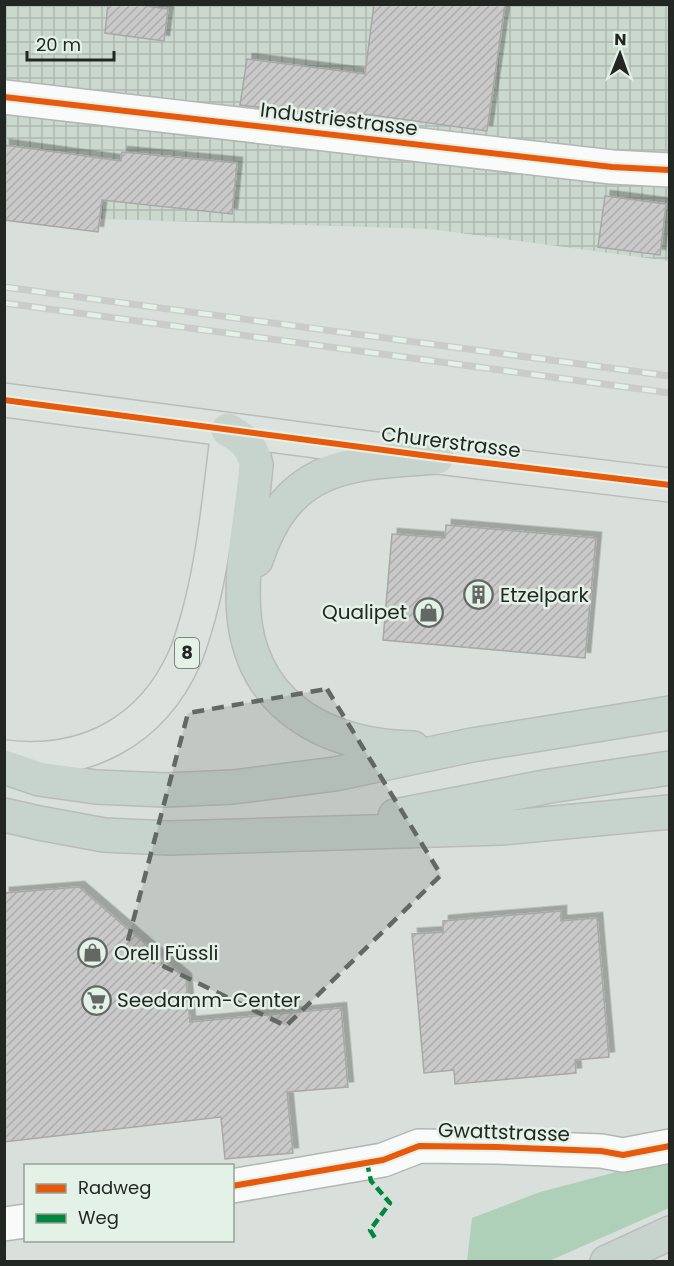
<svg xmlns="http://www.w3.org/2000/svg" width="674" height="1266" font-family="Poppins,sans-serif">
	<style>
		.industrial { fill: url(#industrial-grid) }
		.grass { fill: #aed0b9 }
		.building { fill: url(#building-hatch); stroke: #a8a8a7; stroke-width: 1.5; filter: url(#shadow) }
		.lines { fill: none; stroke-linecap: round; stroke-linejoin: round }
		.minor-casing { stroke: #b1b7b3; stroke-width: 36 }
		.primary-casing { stroke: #b9bcba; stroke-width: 36 }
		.motorway-casing { stroke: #b9bcba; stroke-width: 36 }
		.minor { stroke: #f9fafa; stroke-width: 33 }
		.primary { stroke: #dce3de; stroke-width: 33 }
		.motorway { stroke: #c7d4cd; stroke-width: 33 }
		.rail-casing { stroke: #cacccb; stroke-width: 7 }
		.rail { stroke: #e3f1e7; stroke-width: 4.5; stroke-dasharray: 14; stroke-linecap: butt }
		.quiet { stroke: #00873e; stroke-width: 4.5; stroke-dasharray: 9 4.5; stroke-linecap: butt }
		.cycleway-casing { stroke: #e3f1e7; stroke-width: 10 }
		.cycleway { stroke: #e8590c; stroke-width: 6 }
		.marked { fill: #626863; fill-opacity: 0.2; stroke: #626863; stroke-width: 4.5; stroke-dasharray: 12 8; stroke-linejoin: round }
		.labels { text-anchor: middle; stroke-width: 5; stroke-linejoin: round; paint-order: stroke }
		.shield { fill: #e3f1e7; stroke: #5c645e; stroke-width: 1.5 }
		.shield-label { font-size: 18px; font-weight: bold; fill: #222723 }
		.street-label { font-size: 20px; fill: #222723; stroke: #e3f1e7 }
		.poi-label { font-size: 20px; fill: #222723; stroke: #e3f1e7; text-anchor: start }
	</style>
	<defs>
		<pattern id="industrial-grid" width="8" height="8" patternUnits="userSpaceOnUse" patternTransform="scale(1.5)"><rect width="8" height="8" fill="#cad8ce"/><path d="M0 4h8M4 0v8" fill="none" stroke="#adb9b1"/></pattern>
		<pattern id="building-hatch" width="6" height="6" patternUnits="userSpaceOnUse" patternTransform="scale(1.5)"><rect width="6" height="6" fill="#c8c9c8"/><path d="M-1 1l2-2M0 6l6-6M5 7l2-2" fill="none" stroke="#acadac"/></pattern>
		<filter id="shadow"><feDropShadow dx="5.5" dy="-5.5" stdDeviation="0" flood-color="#0004"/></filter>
	</defs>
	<rect width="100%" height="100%" fill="#d9e0db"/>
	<path class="industrial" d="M4,5H669V261L430,229L71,218L5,208Z"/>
	<path class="grass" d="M669,1162V1208L549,1261H467L472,1218L540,1192L620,1171Z"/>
	<path class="building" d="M108,4H131L168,9L164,41L105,33Z
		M374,4H505L487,131L350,112V118L240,105L247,59L365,74Z
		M4,145L121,161L122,152L237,163L232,214L102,200L98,232L4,220Z
		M605,196L666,204L660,255L598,247Z
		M446,525L596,538L585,658L383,640L392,534L445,538Z
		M79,887L186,979L190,1022L341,1008L348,1087L287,1092L293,1153L225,1159L221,1117L4,1142V893Z
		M561,911V921L597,918L609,1057L575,1060L576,1073L455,1084L454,1070L424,1073L412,934L443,932V921Z"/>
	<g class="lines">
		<defs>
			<path id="minor" d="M4,97L612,167L670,170
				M232,1186L383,1160L419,1146L497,1147L601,1151L623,1155L670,1146
				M4,1224L26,1221"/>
			<path id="primary" d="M4,400L437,457L670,485
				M4,757C85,767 152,732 185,657C191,643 195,628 199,614C215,554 220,491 228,430"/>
			<path id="motorway" d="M228,430C243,438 253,447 256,465C252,515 238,573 245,624C258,712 333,746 413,748
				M256,560C288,463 348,463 437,457
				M4,767L39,779L96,787L165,790L233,787L335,774L472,745L670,713
				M4,815L39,823L104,835L169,838L502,828L670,812
				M395,816L550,786L670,768
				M607,1262L670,1233"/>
		</defs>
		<use href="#minor" class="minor-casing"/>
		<use href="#primary" class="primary-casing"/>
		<use href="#motorway" class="motorway-casing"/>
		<use href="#minor" class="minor"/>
		<use href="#primary" class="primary"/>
		<use href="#motorway" class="motorway"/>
		<defs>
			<path id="rail" d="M4,287L670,376
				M4,303L670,393"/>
		</defs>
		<use href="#rail" class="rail-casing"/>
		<use href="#rail" class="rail"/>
		<path class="quiet" d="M367,1163L371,1181L390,1203L370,1230L375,1238"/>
		<defs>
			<path id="cycleway" d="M4,97L612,167L670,170
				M4,400L437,457L670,485
				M232,1186L383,1160L419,1146L497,1147L601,1151L623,1155L670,1146"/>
		</defs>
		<use href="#cycleway" class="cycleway-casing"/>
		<use href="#cycleway" class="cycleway"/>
	</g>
	<path class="marked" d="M327,689L441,875L286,1026L126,948L188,713Z"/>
	<defs>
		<symbol id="building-ring" viewBox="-11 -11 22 22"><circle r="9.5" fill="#e3f1e7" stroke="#626863" stroke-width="1.5"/><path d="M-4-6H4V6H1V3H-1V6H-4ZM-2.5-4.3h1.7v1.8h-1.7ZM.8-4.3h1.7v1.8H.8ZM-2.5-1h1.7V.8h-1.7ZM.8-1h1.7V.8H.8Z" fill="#626863"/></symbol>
		<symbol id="shop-ring" viewBox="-11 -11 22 22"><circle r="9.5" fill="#e3f1e7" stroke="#626863" stroke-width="1.5"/><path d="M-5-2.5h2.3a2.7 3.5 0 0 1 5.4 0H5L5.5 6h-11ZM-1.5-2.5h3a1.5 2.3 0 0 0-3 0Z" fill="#626863"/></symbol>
		<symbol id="supermarket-ring" viewBox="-11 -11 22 22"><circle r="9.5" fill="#e3f1e7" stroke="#626863" stroke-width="1.5"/><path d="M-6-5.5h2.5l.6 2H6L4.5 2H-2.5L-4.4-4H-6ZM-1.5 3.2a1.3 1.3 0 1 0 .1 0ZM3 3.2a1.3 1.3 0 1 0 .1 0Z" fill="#626863"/></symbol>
	</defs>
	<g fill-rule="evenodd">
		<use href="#building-ring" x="462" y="578" width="33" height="33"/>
		<use href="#shop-ring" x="412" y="596" width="33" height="33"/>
		<use href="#shop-ring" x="76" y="936" width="33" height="33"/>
		<use href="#supermarket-ring" x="80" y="984" width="33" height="33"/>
	</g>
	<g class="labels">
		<rect class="shield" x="175" y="638" width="24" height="30" rx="4.5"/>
		<g class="shield-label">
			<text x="187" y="659">8</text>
		</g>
		<g class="street-label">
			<text transform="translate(339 119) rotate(7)" y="7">Industriestrasse</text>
			<text transform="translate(451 442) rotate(7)" y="7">Churerstrasse</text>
			<text transform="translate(504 1132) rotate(2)" y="7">Gwattstrasse</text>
		</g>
		<g class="poi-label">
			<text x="500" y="602">Etzelpark</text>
			<text x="407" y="619" text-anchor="end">Qualipet</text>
			<text x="114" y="960">Orell Füssli</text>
			<text x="117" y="1007">Seedamm-Center</text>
		</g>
	</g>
	<rect width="674" height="1266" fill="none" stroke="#222723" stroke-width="12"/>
	<rect x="24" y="1164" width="210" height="78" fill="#e3f1e7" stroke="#96a099" stroke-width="1.5"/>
	<rect x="36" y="1184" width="30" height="9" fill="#e8590c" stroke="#96a099" stroke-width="1.5"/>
	<text x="78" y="1194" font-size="18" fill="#222723">Radweg</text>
	<rect x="36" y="1214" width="30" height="9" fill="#00873e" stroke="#96a099" stroke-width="1.5"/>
	<text x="78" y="1224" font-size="18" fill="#222723">Weg</text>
	<g transform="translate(620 54) rotate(1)" stroke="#e3f1e7" stroke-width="4.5" paint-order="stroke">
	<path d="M0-4.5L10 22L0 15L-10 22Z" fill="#222723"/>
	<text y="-9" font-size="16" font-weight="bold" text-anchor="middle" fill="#222723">N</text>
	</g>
	<path d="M27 51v9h87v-9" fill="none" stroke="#222723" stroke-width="3"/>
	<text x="36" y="51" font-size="18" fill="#222723" stroke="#e3f1e7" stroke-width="4.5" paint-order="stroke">20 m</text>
</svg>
